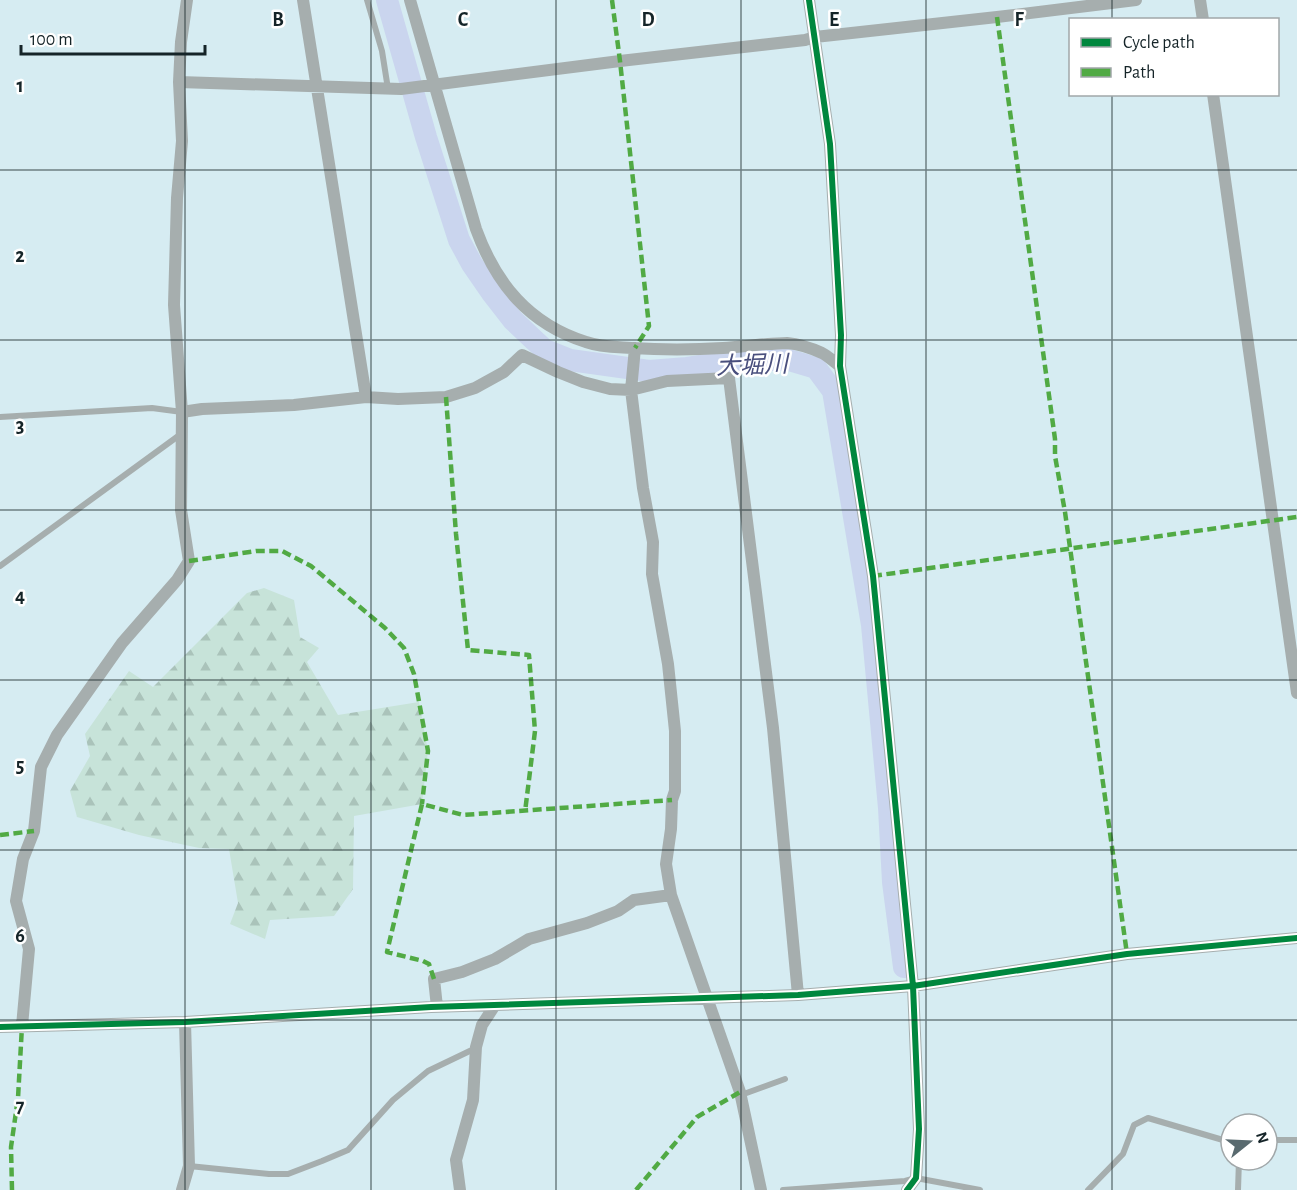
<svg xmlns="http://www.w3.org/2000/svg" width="1297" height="1190" font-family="'Alegreya Sans','Noto Sans JP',sans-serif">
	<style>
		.forest { fill: url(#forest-firs) }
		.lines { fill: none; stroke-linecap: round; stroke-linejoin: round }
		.river { stroke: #cad5ee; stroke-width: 22 }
		.service { stroke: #a6aeae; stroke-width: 6 }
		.minor { stroke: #a6aeae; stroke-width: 12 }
		.quiet { stroke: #51aa44; stroke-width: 4.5; stroke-dasharray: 9 4.5; stroke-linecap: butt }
		.cycleway-casing { stroke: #fff; stroke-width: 10 }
		.cycleway { stroke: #00873e; stroke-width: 6 }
		.grid { fill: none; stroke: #152428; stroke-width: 1.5; stroke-opacity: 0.55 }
		.labels { text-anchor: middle; stroke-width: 5; stroke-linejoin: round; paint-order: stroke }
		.water-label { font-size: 24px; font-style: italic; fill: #494f7d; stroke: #fff }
		.grid-label { font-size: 20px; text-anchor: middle; font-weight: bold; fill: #152428; stroke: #fff; stroke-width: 5; stroke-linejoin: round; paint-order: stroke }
	</style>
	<defs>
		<pattern id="forest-firs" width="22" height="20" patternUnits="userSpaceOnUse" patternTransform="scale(1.5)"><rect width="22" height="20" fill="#c7e3d9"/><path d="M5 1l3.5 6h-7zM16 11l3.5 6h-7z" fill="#aac3ba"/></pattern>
	</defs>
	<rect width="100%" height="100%" fill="#d6ecf2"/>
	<path class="forest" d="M264,588L294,600L300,637L319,648L307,662L338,715L419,702L428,751L422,804L354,816L353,889L334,916L270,920L265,939L230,924L238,903L229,849L199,848L139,835L77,817L70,791L90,756L85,734L129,671L153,687L247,593Z"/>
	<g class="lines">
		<path class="river" d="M387,0L426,137L459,240L472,264L492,293L513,320L533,339L545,350L570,360L649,371L687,368L721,363L761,360H789L816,368L833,391L872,625L889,808L893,882L904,967"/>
		<path class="service" d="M367,0L382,51L388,89
			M0,417L152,408L182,412
			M0,566L181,434
			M741,1095L785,1079
			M1267,1140H1297
			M189,1166L269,1174H288L322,1161L348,1150L393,1100L428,1071L476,1048
			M783,1190L905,1181L916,1178L980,1190
			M1088,1190L1123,1154L1134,1125L1148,1118L1223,1140H1231
			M1238,1190L1239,1160"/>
		<path class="minor" d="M303,0L366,397
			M410,0L476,229C496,284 529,324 586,342C600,347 617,347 631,348C662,350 692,350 723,348C738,347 753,345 768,344C774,344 781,343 787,343C798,344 811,348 822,353C828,356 834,362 840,366
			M809,0L830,144L841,335L840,366L873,576L913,986L919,1129L916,1178L907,1190
			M1200,0L1203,20
			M179,82L401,89L620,61L805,40L815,37L997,17L1136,0
			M1213,94L1297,693
			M635,348L631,390L643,488L653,542L652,574L668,664L675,731V791L672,800L671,829L666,864L671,895L740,1092L761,1190
			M182,412L202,409L294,405L366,397L398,399L446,397L475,388L504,372L522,355L558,372L583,382L610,389L631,390L667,381L729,378L773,728L798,995
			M437,1007L434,979L462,972L495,959L529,939L587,923L618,911L634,900L671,895
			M22,1026L29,949L16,901L23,859L34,831L41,767L57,735L122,643L177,580L189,561L181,510L182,412L174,305L177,198L182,141L179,82L181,42L187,0
			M0,1027L185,1022L431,1007L798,995L913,986L1127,954L1297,938
			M182,1190L189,1166L185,1022
			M460,1190L456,1160L473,1100L476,1047L482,1025L495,1005"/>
		<path class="quiet" d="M612,0L620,61L649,326L635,348
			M997,17L1055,439V456L1065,512L1127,954
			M446,397L456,534L468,650L529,655L535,731L525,812
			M189,561L256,551H282L311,566L385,628L404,648L414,674L428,751L422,804
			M873,576L1297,517
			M0,835L34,831
			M434,979L429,964L423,961L387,952L422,804L463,815L672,800
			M12,1190L11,1147L18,1098L22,1026
			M636,1190L697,1117L740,1092"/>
		<defs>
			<path id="cycleway" d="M809,0L830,144L841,335L840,366L873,576L913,986L919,1129L916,1178L907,1190
				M0,1027L185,1022L431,1007L798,995L913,986L1127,954L1297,938"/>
		</defs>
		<use href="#cycleway" class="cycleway-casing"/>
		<use href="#cycleway" class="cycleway"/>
	</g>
	<path class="grid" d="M185,0V1190M371,0V1190M556,0V1190M741,0V1190M926,0V1190M1112,0V20M1112,94V1190M0,170H1297M0,340H1297M0,510H1297M0,680H1297M0,850H1297M0,1020H1297"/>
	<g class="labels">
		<g class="water-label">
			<text transform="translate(752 365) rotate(-2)" y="8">大堀川</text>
		</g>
	</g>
	<g class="grid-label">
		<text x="278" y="26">B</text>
		<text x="463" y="26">C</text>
		<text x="648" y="26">D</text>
		<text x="834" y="26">E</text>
		<text x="1019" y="26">F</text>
		<text x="20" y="92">1</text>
		<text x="20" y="262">2</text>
		<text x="20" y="432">3</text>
		<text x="20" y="602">4</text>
		<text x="20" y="772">5</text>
		<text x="20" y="942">6</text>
		<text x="20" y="1112">7</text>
	</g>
	<rect x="1069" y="18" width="210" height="78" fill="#ffffff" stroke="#a1a7a9" stroke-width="1.5"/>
	<rect x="1081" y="38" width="30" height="9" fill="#00873e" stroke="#a1a7a9" stroke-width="1.5"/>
	<text x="1123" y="48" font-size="18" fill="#152428">Cycle path</text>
	<rect x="1081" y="68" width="30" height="9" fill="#51aa44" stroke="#a1a7a9" stroke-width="1.5"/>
	<text x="1123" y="78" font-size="18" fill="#152428">Path</text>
	<g transform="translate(1249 1142) rotate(72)"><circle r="28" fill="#ffffff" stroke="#a1a7a9" stroke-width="1.5"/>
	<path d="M0-4.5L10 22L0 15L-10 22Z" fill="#596a6f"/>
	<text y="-9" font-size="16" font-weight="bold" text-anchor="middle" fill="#152428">N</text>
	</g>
	<path d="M21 45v9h184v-9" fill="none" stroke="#152428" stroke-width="3"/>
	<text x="30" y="45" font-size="18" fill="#152428" stroke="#ffffff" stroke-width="4.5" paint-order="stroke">100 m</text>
</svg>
